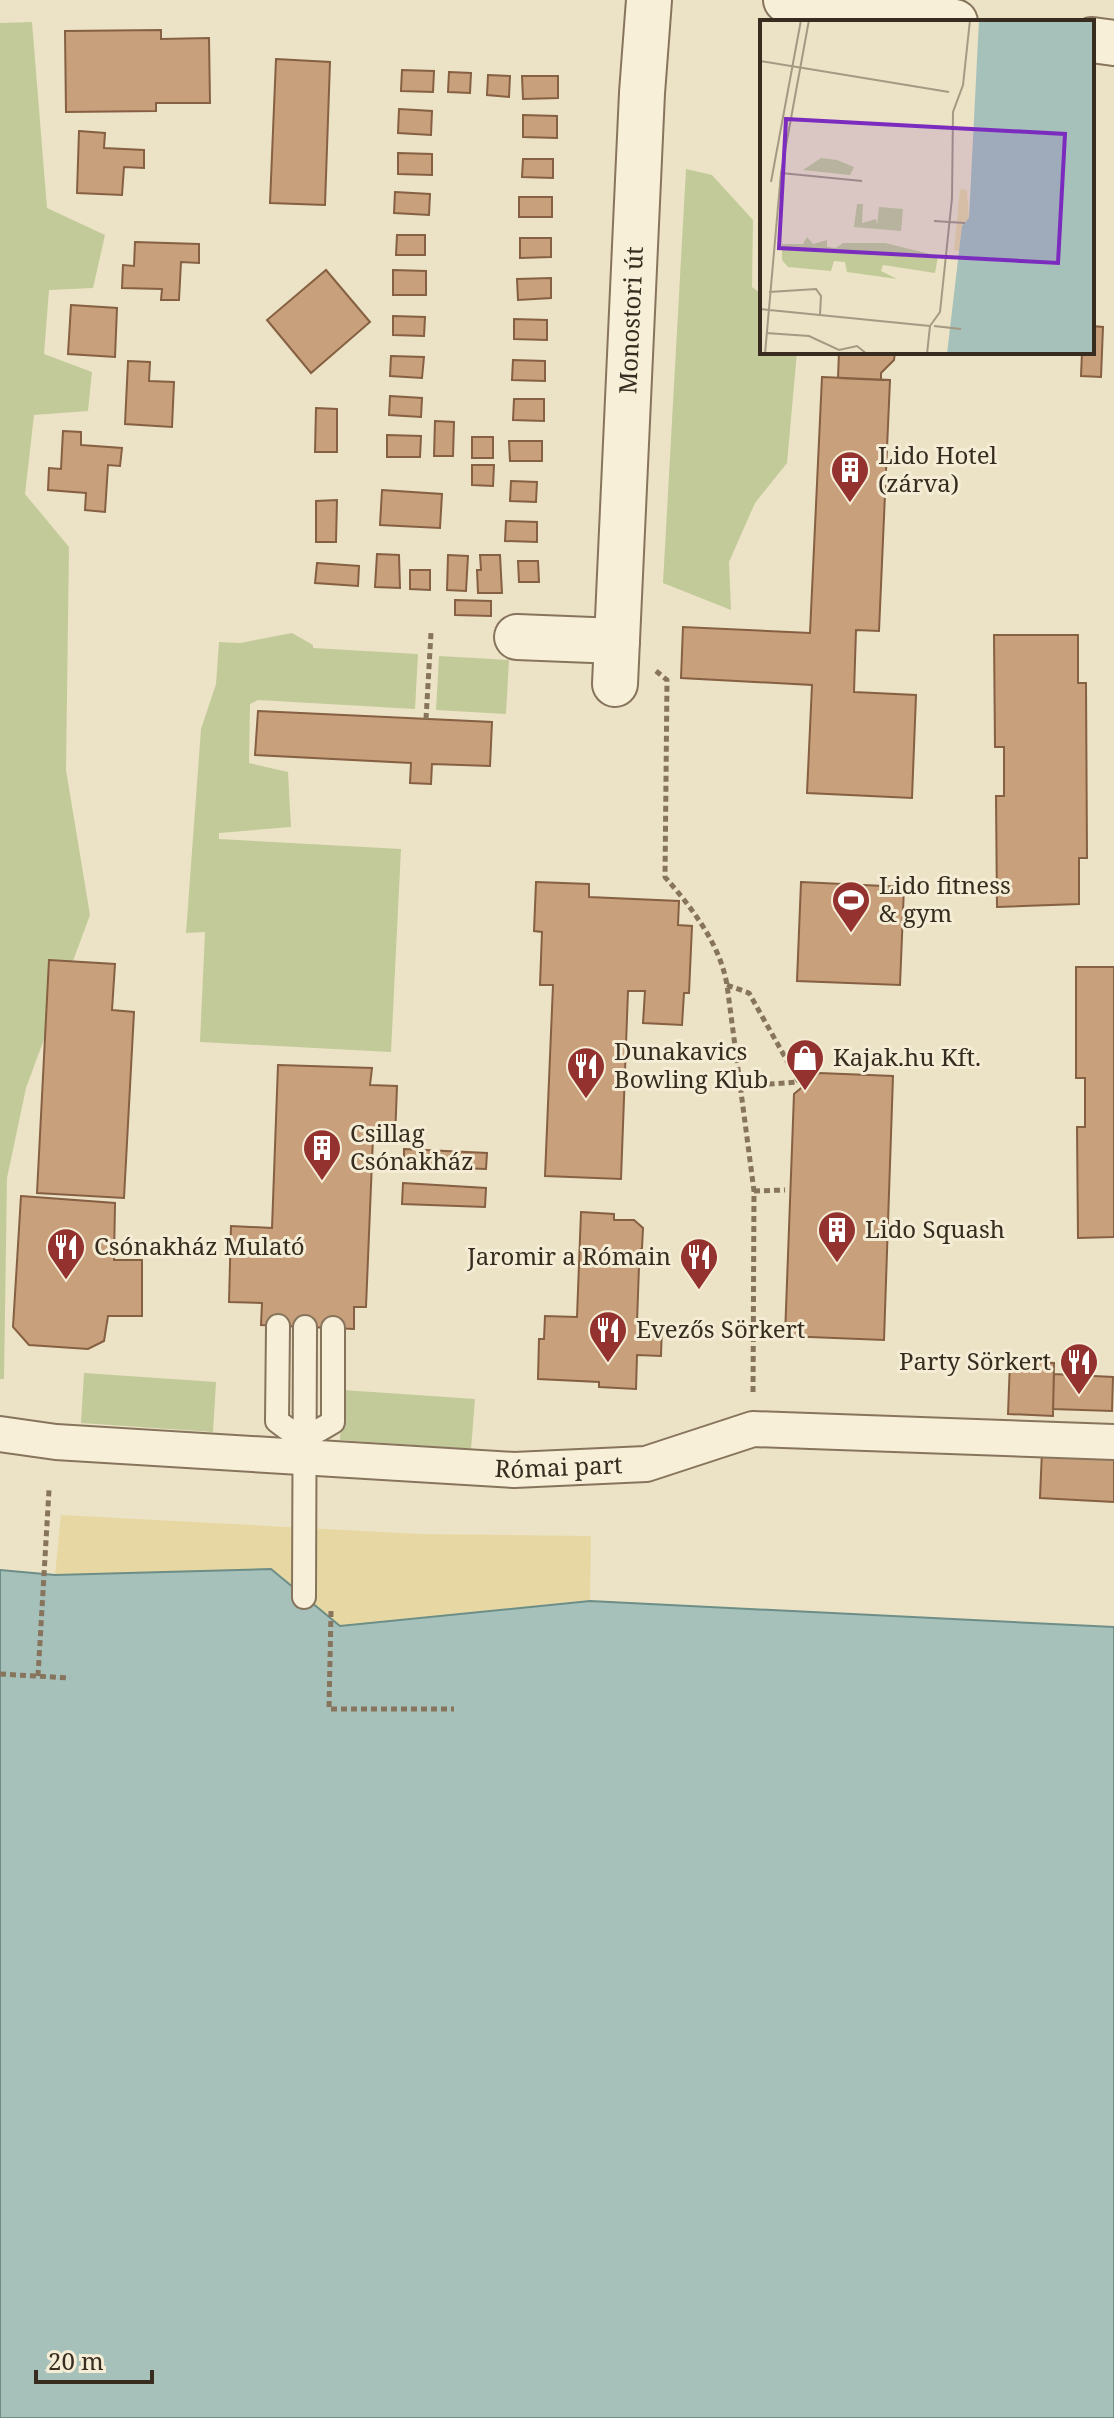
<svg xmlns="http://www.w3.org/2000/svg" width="1114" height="2418" font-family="'Noto Serif',serif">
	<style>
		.green { fill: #c2ca99 }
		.sand { fill: #e7d8a3 }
		.water { fill: #a6c0ba; stroke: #6d8e87; stroke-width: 2 }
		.building { fill: #c9a07c; stroke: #856042; stroke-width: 2 }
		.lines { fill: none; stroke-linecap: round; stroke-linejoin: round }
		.service-casing { stroke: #87745c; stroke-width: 26 }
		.pedestrian-casing { stroke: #87745c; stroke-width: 38 }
		.minor-casing { stroke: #87745c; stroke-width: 48 }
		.tertiary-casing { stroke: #87745c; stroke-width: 48 }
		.path { stroke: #87745c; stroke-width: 5; stroke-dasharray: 6 4; stroke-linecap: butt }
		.service { stroke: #f7efd8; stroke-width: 22 }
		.pedestrian { stroke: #f7efd8; stroke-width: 34 }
		.minor { stroke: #f7efd8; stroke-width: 44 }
		.tertiary { stroke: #f7efd8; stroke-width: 44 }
		.labels { text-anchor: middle; stroke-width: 6; stroke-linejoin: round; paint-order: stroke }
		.street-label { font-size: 24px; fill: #372c1f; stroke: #f4ecd4 }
		.poi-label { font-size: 24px; fill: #372c1f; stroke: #f4ecd4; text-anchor: start }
		.inset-road { fill: none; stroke: #a49983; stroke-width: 2 }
		.view { fill: #7b2cbf; fill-opacity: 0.15; stroke: #7b2cbf; stroke-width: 4 }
		.inset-edge { fill: none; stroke: #372c1f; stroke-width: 4 }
	</style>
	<rect width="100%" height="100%" fill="#ece2c5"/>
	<path class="green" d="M32,22L47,208L105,235L93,288L49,290L44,354L92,372L88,411L34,415L25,494L69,547L66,770L90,915L26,1088L7,1178L4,1379H0V23Z
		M686,169L712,175L753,220L752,287L762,294V352H797L787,463L755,503L729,562L731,610L663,583Z
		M292,633L313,645V648L418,654L415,709L258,700L250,704L249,763L288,772L291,827L219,833V839L401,849L391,1052L200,1042L205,932L186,933L201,729L216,684L219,642L240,643Z
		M439,656L509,660L506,714L436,710Z
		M84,1373L216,1382L213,1432L81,1423Z
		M343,1390L475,1399L471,1449L340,1440Z"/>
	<path class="sand" d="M61,1515L420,1534L591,1536L590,1600L340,1626L55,1575Z"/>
	<path class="water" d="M271,1569L340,1626L590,1601L1114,1627V2418H0V1570L55,1575Z"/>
	<path class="building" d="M161,30V39L209,38L210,103H156V111L66,112L65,31Z
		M276,59L330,62L325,205L270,203Z
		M402,70L434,71L433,92L401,91Z
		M449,72L471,73L470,93L448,92Z
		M488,75L510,76L509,97L487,95Z
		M522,76H558V98L523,99Z
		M399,109L432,111L431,135L398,133Z
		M523,115L557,116V138L523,137Z
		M79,131L105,133L104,148L144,150V168L124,167L122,195L77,193Z
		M398,153L432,154V175L398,174Z
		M523,159H553V178L522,177Z
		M395,192L430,194L429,215L394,213Z
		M519,197H552V217H519Z
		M397,235H425V255H396Z
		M520,238H551V257L520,258Z
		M135,242L199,244V263L181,262L179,300H161L162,289L122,288L123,265L134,266Z
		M326,270L370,322L311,373L267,320Z
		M393,270L426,271V295H393Z
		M551,278V298L518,300L517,279Z
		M71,305L117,308L115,357L68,354Z
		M393,316L425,317L424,336L393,335Z
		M514,319L547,320V340L514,339Z
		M1092,326L1103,327L1101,377L1081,376L1082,352H1092Z
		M839,352H895L894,360L881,373V380L838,378Z
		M391,356L424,357L422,378L390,376Z
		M513,360L545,361V381L512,380Z
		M128,361L150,362L149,381L174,382L172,427L125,424Z
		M822,377L890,380L879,631L856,630L854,692L916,695L912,798L807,793L812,685L681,678L683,627L810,633Z
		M390,396L422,398L421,417L389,415Z
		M514,399H544V421L513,420Z
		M316,408L337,409V452H315Z
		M435,421L454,422L453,456H434Z
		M63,431L81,432V445L122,448L120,466L108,465L105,512L85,510L86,493L48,490L49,468L61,469Z
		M387,435L421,436L420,457H387Z
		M472,437H493V458H472Z
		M509,441H542V461H510Z
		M472,465H494L493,486L472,485Z
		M511,481L537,482L536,502L510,501Z
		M382,490L442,494L440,528L380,525Z
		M337,500L336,542H316V501Z
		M506,521L537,522V542L505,541Z
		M377,554L399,555L400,588L375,587Z
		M448,555L468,556L466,591L447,590Z
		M480,555H500L502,593H478L477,570H481Z
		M518,561H538L539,582H519Z
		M317,563L359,566L358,586L315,583Z
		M410,570H430V590L410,589Z
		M455,600L491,601V616L455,615Z
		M994,635H1078V683H1086L1087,858H1079V904L997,907L996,796H1004V747H995Z
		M258,711L492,722L490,766L432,764L431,784L410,783L411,763L255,755Z
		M536,882L589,884V897L679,901L678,925L692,926L689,993H684L682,1025L643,1023L645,991H628L621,1179L545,1176L553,985H540L542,932L534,931Z
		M801,882L904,887L900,985L797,981Z
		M49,960L115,964L112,1010L134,1012L124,1198L37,1193Z
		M1076,967H1114V1237L1078,1238L1077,1127H1085V1078H1076Z
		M278,1065L372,1068L370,1085L397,1086L395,1138L373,1137L366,1307H354V1329L261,1325L262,1303L229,1302L231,1226L272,1228Z
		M819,1073L893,1076L884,1340L785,1336L794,1094Z
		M404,1149L487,1153L486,1169L404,1166Z
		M403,1183L486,1188L485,1207L402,1204Z
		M21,1196L115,1203L114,1260H142V1316H108L104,1341L88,1349L29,1345L13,1327Z
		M581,1212L614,1214V1220H634L643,1228L642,1248L633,1257L626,1258V1266H639L637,1323L662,1324L661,1356L637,1355L636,1389L599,1387V1382L538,1379L539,1339H544L545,1316L577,1317Z
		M1010,1361L1054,1363L1053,1416L1008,1414Z
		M1054,1374L1113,1377L1112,1411L1053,1409Z
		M1042,1450L1114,1454V1502L1040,1498Z"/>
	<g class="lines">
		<defs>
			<path id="service" d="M278,1326L277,1421C304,1442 304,1439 333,1422V1328
				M304,1597L305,1327"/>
			<g id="pedestrian">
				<path id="s1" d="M0,1434L56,1442L514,1470L646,1464L753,1429L1114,1442"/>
			</g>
			<g id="minor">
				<path d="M517,637L617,641"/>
				<path id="s2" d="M615,684L642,93L649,0"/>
			</g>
			<path id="tertiary" d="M786,0L955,22
				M1092,40L1114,43"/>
		</defs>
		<use href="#service" class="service-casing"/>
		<use href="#pedestrian" class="pedestrian-casing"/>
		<use href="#minor" class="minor-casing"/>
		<use href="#tertiary" class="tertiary-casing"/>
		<path class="path" d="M656,671L667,680L665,877C692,908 720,944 727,985L754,1191L753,1395
			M426,719L431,633
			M727,985L749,993L799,1082L740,1086
			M754,1191L785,1190
			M331,1611L329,1709H454
			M0,1674L70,1678
			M38,1676L49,1490"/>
		<use href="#service" class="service"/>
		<use href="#pedestrian" class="pedestrian"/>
		<use href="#minor" class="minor"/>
		<use href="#tertiary" class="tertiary"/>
	</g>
	<defs>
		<symbol id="building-pin" viewBox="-11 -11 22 30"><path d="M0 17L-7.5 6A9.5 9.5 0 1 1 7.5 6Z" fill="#93322e" stroke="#f4ecd4"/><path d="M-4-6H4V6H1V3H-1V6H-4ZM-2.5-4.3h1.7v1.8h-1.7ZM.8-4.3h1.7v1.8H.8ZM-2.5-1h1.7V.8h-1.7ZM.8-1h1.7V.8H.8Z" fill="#fff"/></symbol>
		<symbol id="stadium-pin" viewBox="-11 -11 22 30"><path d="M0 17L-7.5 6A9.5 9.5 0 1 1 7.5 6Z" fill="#93322e" stroke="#f4ecd4"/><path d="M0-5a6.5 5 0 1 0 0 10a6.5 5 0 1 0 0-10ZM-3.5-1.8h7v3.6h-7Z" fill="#fff"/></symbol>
		<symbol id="shop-pin" viewBox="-11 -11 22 30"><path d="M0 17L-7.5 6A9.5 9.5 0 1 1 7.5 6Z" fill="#93322e" stroke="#f4ecd4"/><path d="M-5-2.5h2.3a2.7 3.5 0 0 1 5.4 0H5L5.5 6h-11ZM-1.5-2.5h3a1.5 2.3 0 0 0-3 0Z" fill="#fff"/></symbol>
		<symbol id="restaurant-pin" viewBox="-11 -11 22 30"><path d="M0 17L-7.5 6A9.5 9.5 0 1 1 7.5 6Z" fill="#93322e" stroke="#f4ecd4"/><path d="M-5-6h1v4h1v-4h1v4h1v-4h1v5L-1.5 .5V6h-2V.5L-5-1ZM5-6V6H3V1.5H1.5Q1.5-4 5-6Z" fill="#fff"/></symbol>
	</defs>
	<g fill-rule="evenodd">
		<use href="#building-pin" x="828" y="448" width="44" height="60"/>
		<use href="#stadium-pin" x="829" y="878" width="44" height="60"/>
		<use href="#shop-pin" x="783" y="1036" width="44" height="60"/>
		<use href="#restaurant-pin" x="564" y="1044" width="44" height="60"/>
		<use href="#building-pin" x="300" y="1126" width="44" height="60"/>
		<use href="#building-pin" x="815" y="1208" width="44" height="60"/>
		<use href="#restaurant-pin" x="44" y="1225" width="44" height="60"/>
		<use href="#restaurant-pin" x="677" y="1235" width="44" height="60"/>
		<use href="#restaurant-pin" x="586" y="1308" width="44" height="60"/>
		<use href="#restaurant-pin" x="1057" y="1340" width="44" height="60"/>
	</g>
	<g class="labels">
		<g class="street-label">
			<text dy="8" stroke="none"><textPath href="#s2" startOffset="364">Monostori út</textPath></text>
			<text dy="8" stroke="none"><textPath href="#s1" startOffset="560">Római part</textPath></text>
		</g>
		<g class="poi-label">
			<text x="878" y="464">Lido Hotel<tspan x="878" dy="28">(zárva)</tspan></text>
			<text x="879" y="894">Lido fitness<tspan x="879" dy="28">&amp; gym</tspan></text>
			<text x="614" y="1060">Dunakavics<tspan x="614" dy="28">Bowling Klub</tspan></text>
			<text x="833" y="1066">Kajak.hu Kft.</text>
			<text x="350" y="1142">Csillag<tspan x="350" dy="28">Csónakház</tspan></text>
			<text x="865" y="1238">Lido Squash</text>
			<text x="94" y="1255">Csónakház Mulató</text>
			<text x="671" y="1265" text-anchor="end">Jaromir a Rómain</text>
			<text x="636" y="1338">Evezős Sörkert</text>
			<text x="1051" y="1370" text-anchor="end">Party Sörkert</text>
		</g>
	</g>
	<g transform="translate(760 20)">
		<rect width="334" height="334" fill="#ece2c5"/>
		<path d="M61,138L77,140L94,147L90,155L43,150ZM97,184H103L102,203L116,199L117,205L119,187L143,189L141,211L94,207ZM47,217L53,224L67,220V227L76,228L83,223H125L178,236L175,253L123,245L121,251L137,259L87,252L85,242L74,241L71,251L28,247L22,240V224H43Z" fill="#c2ca99"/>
		<path d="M200,169L207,170L209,199L201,231L194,230Z" fill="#e7d8a3"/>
		<path d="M219,0H334V334H187L202,206L209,198Z" fill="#a6c0ba"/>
		<path class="inset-road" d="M0,41L189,72M21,153L102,161M11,162L41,0M174,201L205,203M9,272L56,269L61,276L60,295M0,289L170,306M174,306L201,309M6,313L49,316L79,330L97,326L107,334M5,334L21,153L49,0M167,334L170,306L180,292L192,178L193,92L203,65L210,0"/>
		<path class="view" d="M26,99L305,114L298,243L19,228Z"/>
		<rect width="334" height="334" class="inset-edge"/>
	</g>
	<path d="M36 2370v12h116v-12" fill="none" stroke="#372c1f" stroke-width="4"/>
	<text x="48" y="2370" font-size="24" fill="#372c1f" stroke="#f4ecd4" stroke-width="6" paint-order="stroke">20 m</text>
</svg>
